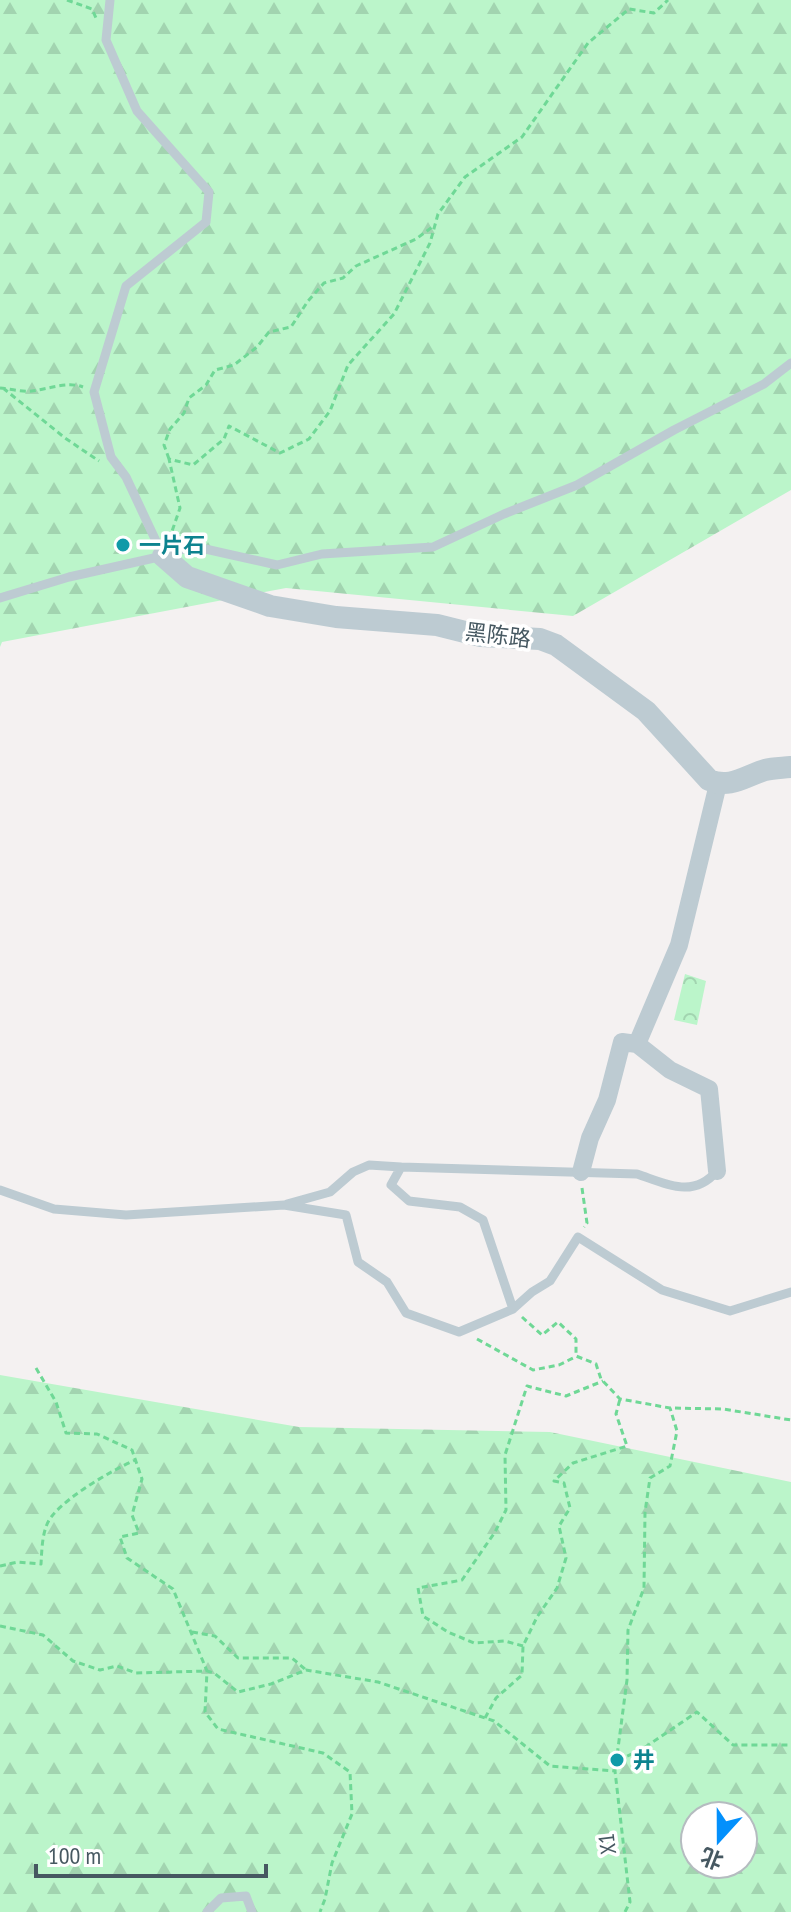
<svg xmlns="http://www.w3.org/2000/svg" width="791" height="1912" font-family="'PT Sans Narrow','Noto Sans SC',sans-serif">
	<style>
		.forest { fill: url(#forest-firs); fill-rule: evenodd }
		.park { fill: url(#park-crowns) }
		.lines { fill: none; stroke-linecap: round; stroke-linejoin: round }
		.path { stroke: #6fd896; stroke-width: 3; stroke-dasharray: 6 4; stroke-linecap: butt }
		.service { stroke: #bdcbd2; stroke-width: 9 }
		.minor { stroke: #bdcbd2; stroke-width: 18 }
		.tertiary { stroke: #bdcbd2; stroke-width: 22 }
		.culture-dot { fill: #0f9aa8; stroke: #fff; stroke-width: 3 }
		.labels { text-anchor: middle; stroke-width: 7; stroke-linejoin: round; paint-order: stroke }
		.culture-label { font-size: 22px; font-weight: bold; fill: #0d838f; stroke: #fff; text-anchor: start }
		.street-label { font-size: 22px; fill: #465861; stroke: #fff }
	</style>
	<defs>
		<pattern id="forest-firs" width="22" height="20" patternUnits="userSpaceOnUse" patternTransform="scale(2)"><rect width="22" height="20" fill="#bbf5ca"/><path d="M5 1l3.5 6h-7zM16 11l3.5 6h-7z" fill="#a2d4b0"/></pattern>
		<pattern id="park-crowns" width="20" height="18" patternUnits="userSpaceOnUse" patternTransform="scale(2)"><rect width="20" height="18" fill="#bbf5ca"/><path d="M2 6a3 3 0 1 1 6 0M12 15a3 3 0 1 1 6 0" fill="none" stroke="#a2d4b0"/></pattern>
	</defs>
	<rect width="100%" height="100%" fill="#f4f1f1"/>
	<path class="forest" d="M0,0H791V490L573,616L286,588L2,642L0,647Z
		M0,1375L299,1427L550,1432L791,1482V1912H0ZM695,1816H743V1864H695Z"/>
	<path class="park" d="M685,974L706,981L697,1025L674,1020Z"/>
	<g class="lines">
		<path class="path" d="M67,0L92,9L96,18
			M0,388C10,389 22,392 32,391C49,389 67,381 83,387
			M3,388L65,438L99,461
			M169,459L164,445L170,429L184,413L189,398L206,385L215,370L234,365L257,347L269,332L291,327L308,301L324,283L343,278L356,266L416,239L435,225
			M169,540L180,508L169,459L193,465L224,439L229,426L280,453L309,439L330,411L348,365L394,314L430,243L438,214L465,177L522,137L588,43L629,9L654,13L668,0
			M582,1188L587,1223L584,1227
			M522,1317L542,1335L558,1322L576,1339V1356L596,1364L601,1379L620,1399L670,1408L723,1409L791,1420
			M477,1339L533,1370L559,1365L575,1357
			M36,1368L56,1402L66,1433L97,1434L132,1450L142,1479L132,1515L139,1533L120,1537L127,1558L173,1589L207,1671L205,1712L218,1729L323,1753L350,1772L352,1814L332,1863L325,1899L320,1912
			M0,1566L18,1562L41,1564C42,1548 42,1528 52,1516C69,1495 111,1471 135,1460
			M0,1626L43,1635L73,1661L100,1670L117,1666L136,1673L207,1671L214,1673L238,1692L271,1684L306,1670L378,1682L494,1721L550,1766L615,1771
			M192,1632L215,1636L238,1658H292L306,1670
			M523,1646L505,1641L474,1643L448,1632L423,1616L418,1588L462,1580L495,1532L506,1510L505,1455L527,1386L566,1396L603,1381
			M485,1718L496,1698L522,1675L523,1646L537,1617L557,1588L566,1558L559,1526L570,1508L564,1483L554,1481L573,1463L627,1446L616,1414L620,1399
			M618,1760L641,1750L697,1712L733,1745H791
			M625,1912L630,1902L615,1771L627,1680L628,1630L644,1588L645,1512L650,1478L670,1466L677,1431L670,1408"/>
		<path class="service" d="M110,0L106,40L137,111L209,192L206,222L126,286L94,392L111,457L126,477L163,556
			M0,598L69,577L163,556L192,546L277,565L322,554L433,547L504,514L577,485L674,430L764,384L791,363
			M0,1190L54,1209L126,1215L284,1205L346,1215L358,1262L387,1282L406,1313L459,1332L513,1309L532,1292L550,1281L578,1237L662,1290L730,1311L791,1292
			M287,1204L330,1192L353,1172L369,1165L401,1167
			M513,1309L483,1220L460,1207L409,1201L391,1185L401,1167L637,1174C667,1184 693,1199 717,1171
			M207,1912L221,1898L246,1896L252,1912"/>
		<path class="minor" d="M637,1044L679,945L718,784
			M581,1172L590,1138L607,1100L622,1042L637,1044L670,1070L709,1089L717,1171"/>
		<path class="tertiary" d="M163,556L187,577L270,606L336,617L437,625L481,636L540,639L556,645L646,711L709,780C730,789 745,776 765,770C773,768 782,768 791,767"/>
	</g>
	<g class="culture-dot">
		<circle cx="123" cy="545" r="8"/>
		<circle cx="617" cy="1760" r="8"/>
	</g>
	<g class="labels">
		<g class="culture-label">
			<text x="139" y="553">一片石</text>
			<text x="633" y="1768">井</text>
		</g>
		<g class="street-label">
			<text transform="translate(498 635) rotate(7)" y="8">黑陈路</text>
			<text transform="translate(607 1844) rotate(-97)" y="8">X1</text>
		</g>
	</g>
	<g transform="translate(719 1840) rotate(201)"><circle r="38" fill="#ffffff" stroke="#b5bcc0" stroke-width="2"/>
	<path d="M0-6L14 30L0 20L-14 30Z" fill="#0390fc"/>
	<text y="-12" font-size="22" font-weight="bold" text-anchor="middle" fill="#465861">北</text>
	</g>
	<path d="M36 1864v12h230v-12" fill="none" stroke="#465861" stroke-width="4"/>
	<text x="48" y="1864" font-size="24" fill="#465861" stroke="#ffffff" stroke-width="6" paint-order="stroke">100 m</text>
</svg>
